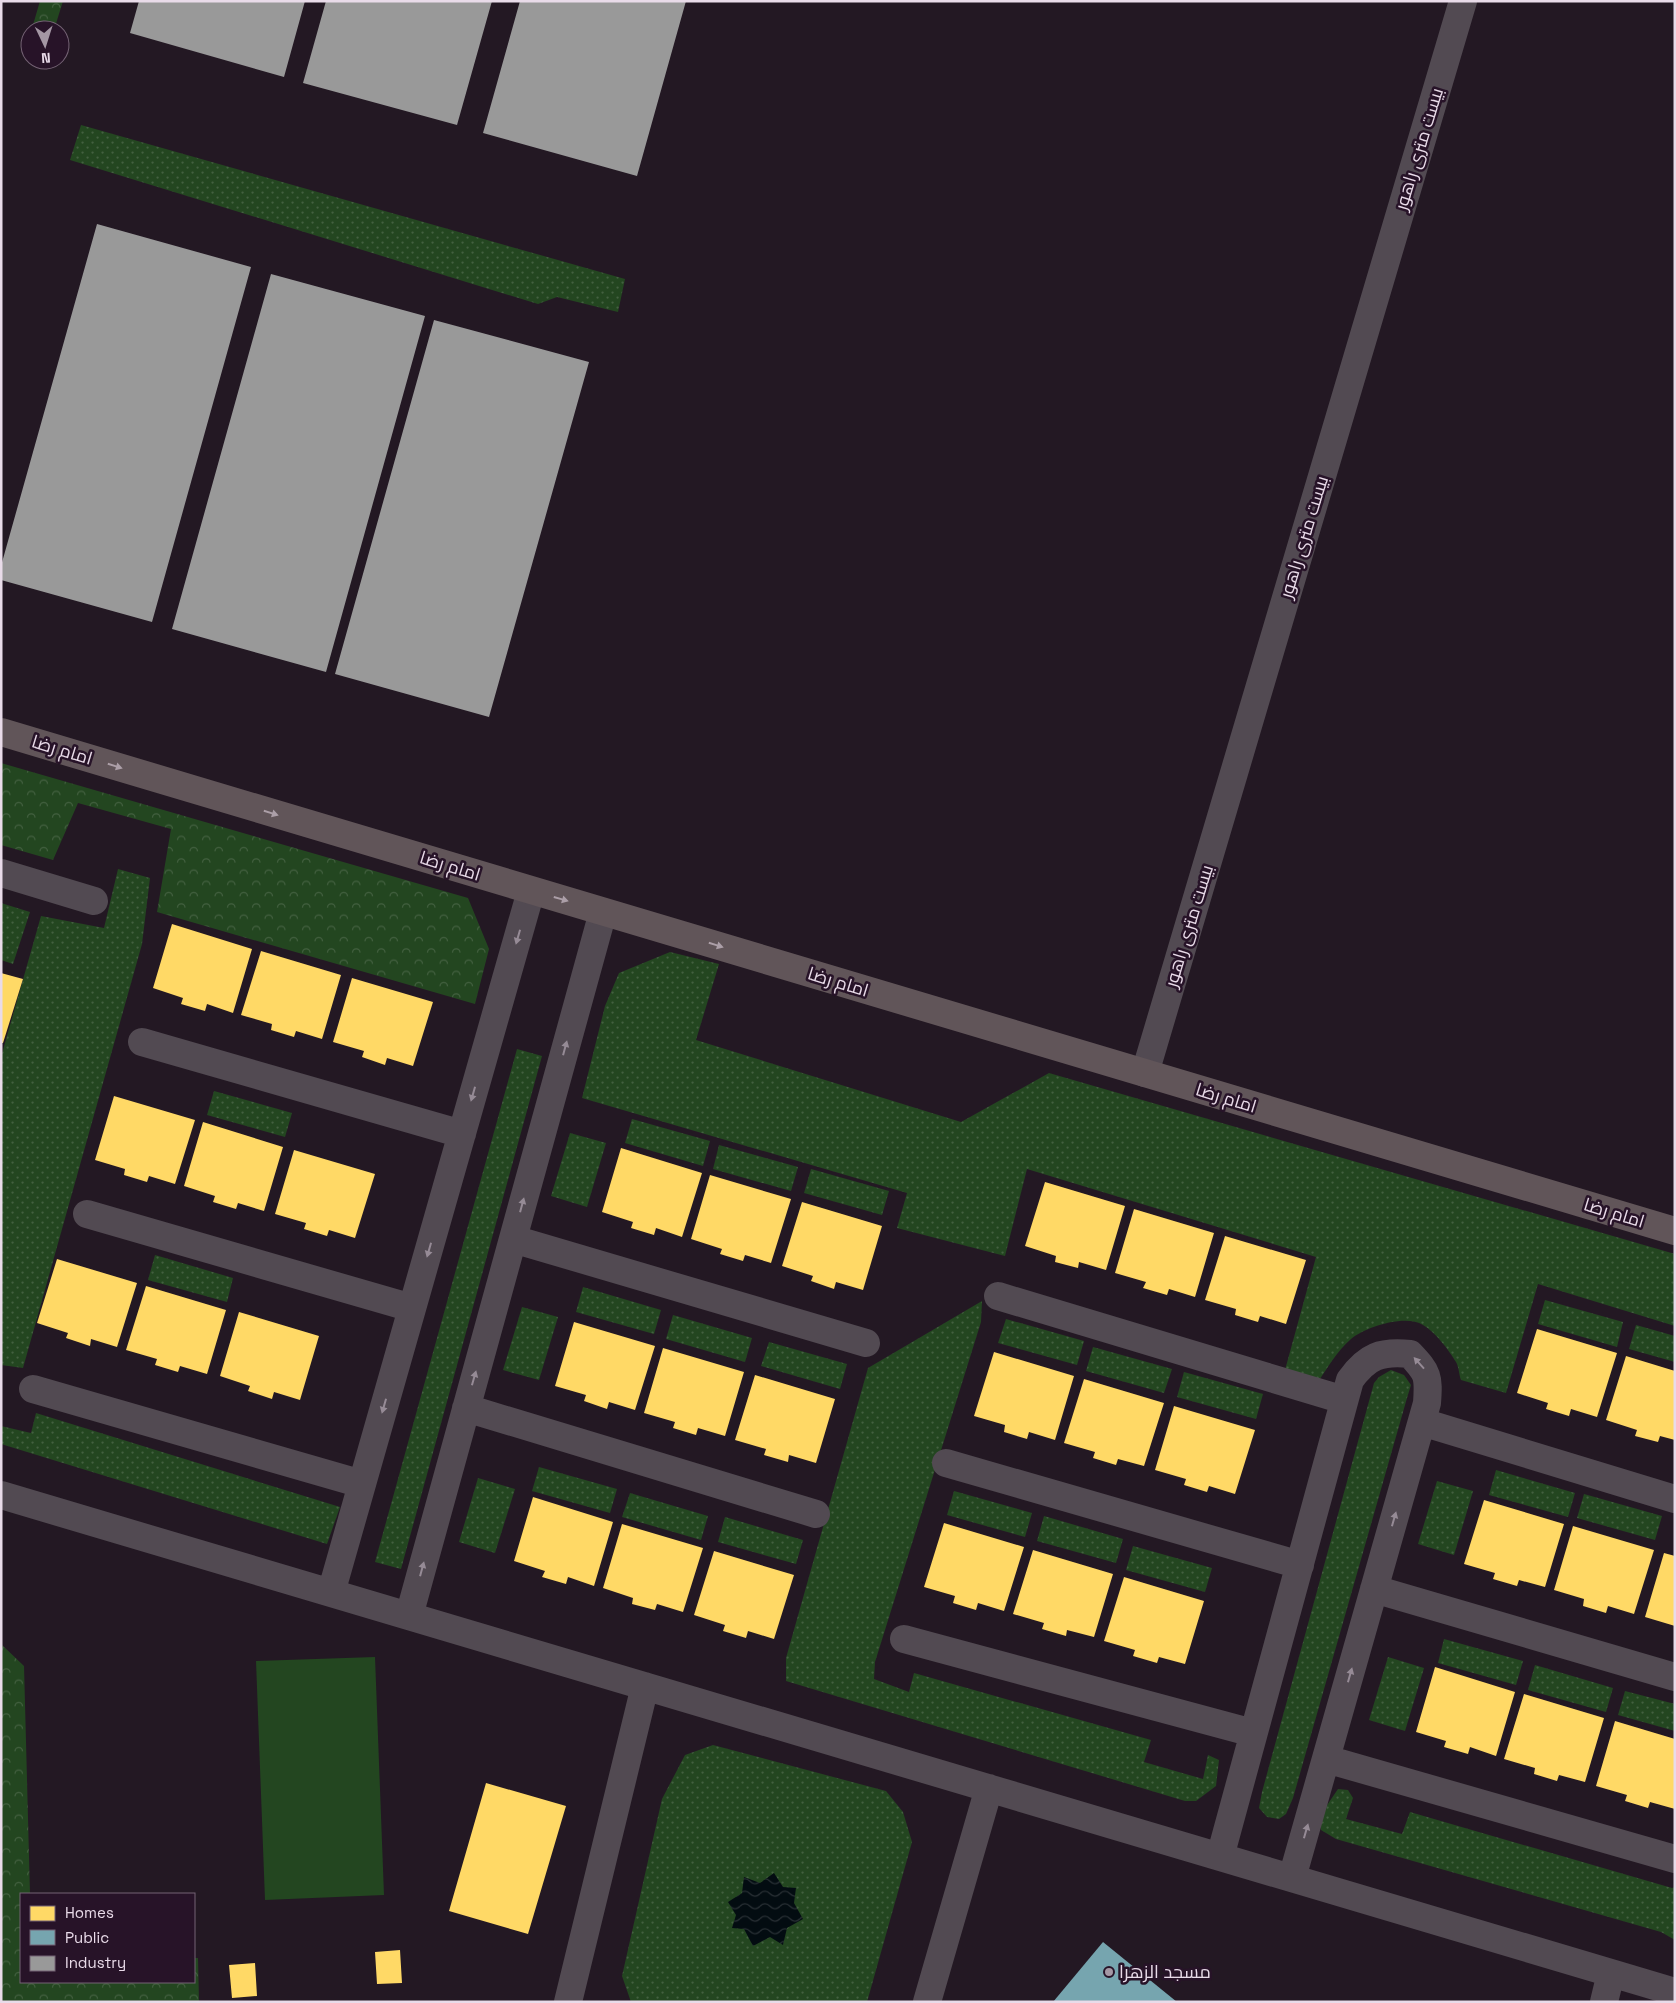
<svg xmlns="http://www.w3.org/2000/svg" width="1676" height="2003" font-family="'Space Grotesk',Cairo,sans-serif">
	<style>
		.grass { fill: url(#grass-dots) }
		.forest { fill: url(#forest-crowns) }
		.pitch { fill: #234620 }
		.water { fill: url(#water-waves) }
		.homes { fill: #ffd966 }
		.public { fill: #76a5af }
		.industry { fill: #999 }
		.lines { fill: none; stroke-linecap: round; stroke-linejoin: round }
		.minor { stroke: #524a52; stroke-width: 28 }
		.major { stroke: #615559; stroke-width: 28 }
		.oneway { fill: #ac9fa8 }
		.oneway2 { fill: #968b96 }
		.poi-dot { fill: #a497a4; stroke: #271328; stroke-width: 2 }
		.labels { text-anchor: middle; stroke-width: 5; stroke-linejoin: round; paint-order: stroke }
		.street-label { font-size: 18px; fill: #e9dbe9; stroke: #271328 }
		.poi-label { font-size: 18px; fill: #e9dbe9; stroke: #271328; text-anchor: start }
	</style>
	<defs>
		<pattern id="grass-dots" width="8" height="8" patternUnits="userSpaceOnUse" patternTransform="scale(1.25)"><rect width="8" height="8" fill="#234620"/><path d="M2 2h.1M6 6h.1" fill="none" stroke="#436040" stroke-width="1.8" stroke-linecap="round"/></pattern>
		<pattern id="forest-crowns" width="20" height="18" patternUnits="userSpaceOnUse" patternTransform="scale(1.25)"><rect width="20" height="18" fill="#234620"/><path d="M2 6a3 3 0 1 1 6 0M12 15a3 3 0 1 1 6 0" fill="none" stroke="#436040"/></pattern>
		<pattern id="water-waves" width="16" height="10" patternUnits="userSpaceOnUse" patternTransform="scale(1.25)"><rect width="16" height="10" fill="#030c11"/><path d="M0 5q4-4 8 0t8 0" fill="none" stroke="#282f34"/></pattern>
	</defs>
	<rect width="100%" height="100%" fill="#231823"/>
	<path class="grass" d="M81,125L625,279L618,312L557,297L538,304L70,160Z
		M118,869L150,878L142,944L23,1368L1,1365V1057L41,916L104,928Z
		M1,903L30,912L13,964L1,960Z
		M670,952L719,964L696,1040L961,1122L1049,1073L1675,1254V1326L1538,1284L1506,1393L1461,1380C1459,1375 1459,1367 1456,1362C1449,1350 1435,1332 1423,1325C1405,1314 1366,1327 1351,1339C1337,1351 1328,1367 1318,1382L1285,1370L1316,1257L1027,1169L1005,1256L897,1228L907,1193L582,1098L605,1006L619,973Z
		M517,1049L542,1056L401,1569L375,1562Z
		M214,1091L292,1113L285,1137L207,1115Z
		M632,1119L710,1141L703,1166L625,1143Z
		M570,1133L606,1143L587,1207L551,1196Z
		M719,1145L798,1167L791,1191L713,1169Z
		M811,1169L889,1191L882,1215L804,1193Z
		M155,1255L233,1278L227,1302L148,1280Z
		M583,1287L661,1310L654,1334L576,1312Z
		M1545,1300L1623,1322L1617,1347L1538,1324Z
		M982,1301L981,1322L875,1662L874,1679L909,1692L914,1673L1151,1740L1144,1762L1203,1779L1208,1755L1219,1760L1216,1786L1196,1801H1185L786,1681V1658L868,1368Z
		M522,1307L558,1317L539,1380L503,1370Z
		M673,1315L752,1338L745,1362L666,1339Z
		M1006,1319L1084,1341L1077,1365L998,1343Z
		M1636,1325L1675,1336V1362L1629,1349Z
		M769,1342L847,1364L840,1389L761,1366Z
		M1093,1347L1172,1369L1164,1393L1086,1371Z
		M1391,1370L1404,1375L1411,1385L1407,1398L1293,1798L1286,1814L1279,1819L1267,1817L1259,1808L1262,1792L1374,1383L1379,1377Z
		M1184,1372L1263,1394L1256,1419L1177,1397Z
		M36,1413L340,1507L327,1544L1,1444V1426L31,1433Z
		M539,1467L617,1489L610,1513L532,1491Z
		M1496,1470L1575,1493L1568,1517L1489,1495Z
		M478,1478L515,1489L495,1553L459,1542Z
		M1437,1481L1473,1491L1454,1555L1418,1544Z
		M954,1491L1032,1513L1025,1537L947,1515Z
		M630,1493L708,1516L701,1540L622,1517Z
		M1584,1494L1662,1516L1655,1540L1577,1518Z
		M1044,1516L1123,1539L1116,1563L1037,1541Z
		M725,1517L803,1540L796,1564L718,1542Z
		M1133,1546L1212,1568L1205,1592L1126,1570Z
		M1444,1639L1523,1661L1516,1685L1438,1663Z
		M1388,1657L1424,1668L1405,1731L1369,1720Z
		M1535,1665L1613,1688L1606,1712L1528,1690Z
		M1625,1691L1675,1704V1731L1618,1715Z
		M713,1745L886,1791L903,1812L912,1842L867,2002H631L622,1976L662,1799L685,1755Z
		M1338,1789L1348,1790L1353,1798L1346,1819L1402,1834L1410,1812L1672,1888L1675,1887V1940L1661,1932L1336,1839L1321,1830V1814Z"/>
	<path class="forest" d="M40,1H63L54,30L33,25Z
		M1,763L468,898L489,949L475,1004L157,912L171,829L78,803L53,860L1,845Z
		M1,1644L24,1666L30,1894H21V1982H194V1958H198L199,2002H1Z"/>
	<path class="pitch" d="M375,1657L384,1895L265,1900L256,1661Z"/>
	<path class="water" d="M774,1873L783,1887L796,1888L794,1903L803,1919L787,1928L783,1945L770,1937L753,1946L744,1929L732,1928L736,1915L728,1902L742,1893L744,1877L760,1883Z"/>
	<path class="homes" d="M172,924L252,949L233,1013L207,1004L205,1011L181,1004L183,998L153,988Z
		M261,951L341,975L322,1039L296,1031L294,1037L271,1030L272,1024L241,1015Z
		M1,973L23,979L3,1043H1Z
		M352,978L433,1002L413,1066L387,1058L385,1065L362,1057L364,1051L333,1042Z
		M114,1096L195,1120L175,1184L149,1176L147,1182L124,1175L125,1169L95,1160Z
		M203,1122L283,1147L264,1211L238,1203L236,1209L213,1202L215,1196L184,1186Z
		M621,1148L702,1173L682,1237L656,1228L654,1235L631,1228L633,1222L602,1212Z
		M294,1150L375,1174L355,1238L329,1230L327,1236L304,1229L306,1223L275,1214Z
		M710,1175L791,1199L771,1263L745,1255L743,1261L720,1254L722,1249L691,1239Z
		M1045,1182L1125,1206L1106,1270L1079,1262L1078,1268L1055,1262L1056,1256L1025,1246Z
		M802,1202L882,1226L863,1290L836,1282L834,1289L811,1281L813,1276L782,1266Z
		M1134,1209L1214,1233L1195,1297L1169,1289L1167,1295L1143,1288L1146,1282L1115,1273Z
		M1225,1236L1306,1260L1286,1324L1260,1316L1258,1322L1235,1315L1236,1309L1205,1300Z
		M57,1259L137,1283L117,1347L91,1339L90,1346L66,1338L68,1333L37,1323Z
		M146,1286L226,1310L207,1374L180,1366L178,1372L155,1365L157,1359L126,1350Z
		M239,1312L319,1336L300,1400L274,1392L272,1399L248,1391L250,1386L220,1376Z
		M574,1322L655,1346L635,1410L609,1402L607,1409L584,1401L586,1395L555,1386Z
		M1537,1329L1617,1353L1597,1417L1571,1409L1569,1416L1546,1409L1548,1403L1517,1393Z
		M663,1348L744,1372L725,1436L698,1428L696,1435L673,1428L675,1422L644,1413Z
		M994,1352L1074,1376L1055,1440L1029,1432L1027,1439L1004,1432L1005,1425L974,1416Z
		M1626,1356L1675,1371V1440L1660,1436L1658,1442L1635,1436L1637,1430L1606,1420Z
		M755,1375L835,1399L816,1463L789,1455L788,1462L764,1455L766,1449L735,1440Z
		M1084,1379L1164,1403L1144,1466L1118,1459L1116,1465L1093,1458L1095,1452L1064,1443Z
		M1174,1406L1255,1430L1235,1494L1209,1486L1207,1492L1184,1485L1186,1479L1155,1470Z
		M533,1497L613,1522L594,1586L568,1577L566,1584L542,1577L545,1571L514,1561Z
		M1484,1500L1564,1524L1545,1587L1519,1580L1517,1586L1493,1579L1495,1573L1464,1564Z
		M944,1523L1024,1547L1004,1611L978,1603L976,1610L953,1603L955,1596L924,1587Z
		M622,1524L703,1548L683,1612L657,1604L655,1610L632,1604L633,1598L603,1588Z
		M1573,1526L1654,1550L1634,1614L1608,1606L1606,1613L1583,1606L1584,1599L1554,1590Z
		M1033,1550L1113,1574L1094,1637L1067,1630L1066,1636L1042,1629L1044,1623L1013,1614Z
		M714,1551L794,1575L774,1639L748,1631L746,1638L723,1631L725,1625L694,1615Z
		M1664,1553L1675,1556V1626L1645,1617Z
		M1124,1577L1204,1601L1185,1664L1159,1657L1157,1663L1133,1656L1135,1650L1104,1641Z
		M1435,1667L1515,1692L1496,1756L1470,1747L1468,1754L1444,1747L1446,1741L1416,1732Z
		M1524,1694L1604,1718L1585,1782L1559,1775L1557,1781L1534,1774L1535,1768L1504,1759Z
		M1615,1721L1675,1739V1809L1650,1802L1648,1808L1625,1801L1627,1795L1596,1786Z
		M486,1783L566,1806L528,1934L449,1911Z
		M400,1950L402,1983L377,1984L375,1952Z
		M255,1963L257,1996L232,1998L229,1965Z"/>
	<path class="public" d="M1103,1942L1177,2002H1053Z"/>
	<path class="industry" d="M139,1H305L284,77L130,33Z
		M326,1H492L457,125L303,83Z
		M520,1H686L637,176L483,133Z
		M97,224L251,267L152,622L1,580V566Z
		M271,274L425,316L326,672L172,629Z
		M434,320L589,362L489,717L335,674Z"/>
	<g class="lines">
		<path class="minor" d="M1,873L94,901
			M142,1042L462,1134
			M1145,1073L1463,1
			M87,1214L412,1308
			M513,1239L866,1343
			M998,1296L1344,1400
			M33,1389L362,1484
			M466,1408L816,1514
			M1422,1422L1675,1499
			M946,1463L1300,1565
			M1,1495L1675,1992
			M1374,1589L1675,1677
			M331,1593L531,891
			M409,1616L603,912
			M904,1639L1253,1733
			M1326,1759L1675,1859
			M1220,1857L1350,1380C1367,1356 1381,1351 1410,1354C1428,1373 1429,1376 1427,1403L1292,1878
			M568,2002L645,1686
			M927,2002L989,1788
			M1604,2002L1611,1973"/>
		<path class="major" d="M1,732L1675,1231"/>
	</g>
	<defs><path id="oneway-solid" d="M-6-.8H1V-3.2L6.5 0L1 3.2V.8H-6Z" transform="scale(1.25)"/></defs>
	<g class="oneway">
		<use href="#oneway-solid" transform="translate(115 766) rotate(17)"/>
		<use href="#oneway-solid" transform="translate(271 813) rotate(17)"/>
		<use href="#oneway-solid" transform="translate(561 899) rotate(16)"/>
		<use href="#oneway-solid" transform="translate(716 945) rotate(17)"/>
	</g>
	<g class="oneway2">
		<use href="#oneway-solid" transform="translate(518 937) rotate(106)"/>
		<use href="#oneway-solid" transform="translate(565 1048) rotate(-75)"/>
		<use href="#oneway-solid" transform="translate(473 1094) rotate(106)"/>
		<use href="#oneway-solid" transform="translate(522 1205) rotate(-75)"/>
		<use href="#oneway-solid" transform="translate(429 1250) rotate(106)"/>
		<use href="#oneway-solid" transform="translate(1419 1363) rotate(-132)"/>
		<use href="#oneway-solid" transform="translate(474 1378) rotate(-74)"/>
		<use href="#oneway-solid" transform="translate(384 1406) rotate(106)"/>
		<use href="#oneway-solid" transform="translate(1394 1519) rotate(-74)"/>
		<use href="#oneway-solid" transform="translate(422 1569) rotate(-75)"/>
		<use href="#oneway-solid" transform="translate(1350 1675) rotate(-74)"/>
		<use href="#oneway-solid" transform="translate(1306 1831) rotate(-74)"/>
	</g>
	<circle class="poi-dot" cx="1109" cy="1972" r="5"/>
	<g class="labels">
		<g class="street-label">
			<text transform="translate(1419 149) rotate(-73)" y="6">بیست متری راهور</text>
			<text transform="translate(1304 537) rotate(-73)" y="6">بیست متری راهور</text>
			<text transform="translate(62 750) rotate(17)" y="6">امام رضا</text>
			<text transform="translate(450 866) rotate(17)" y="6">امام رضا</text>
			<text transform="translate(1189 926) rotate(-73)" y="6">بیست متری راهور</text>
			<text transform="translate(838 982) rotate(17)" y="6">امام رضا</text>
			<text transform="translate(1226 1098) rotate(17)" y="6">امام رضا</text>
			<text transform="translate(1614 1213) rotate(17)" y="6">امام رضا</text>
		</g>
		<g class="poi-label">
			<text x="1119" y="1978">مسجد الزهرا</text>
		</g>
	</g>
	<rect width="1676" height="2003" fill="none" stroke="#e9dbe9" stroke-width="5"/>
	<rect x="20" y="1893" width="175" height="90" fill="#271328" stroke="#756375"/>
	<rect x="30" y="1906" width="25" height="15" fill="#ffd966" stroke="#756375"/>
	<text x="65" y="1918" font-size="15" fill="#e9dbe9">Homes</text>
	<rect x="30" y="1930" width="25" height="15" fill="#76a5af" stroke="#756375"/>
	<text x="65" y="1943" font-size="15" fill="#e9dbe9">Public</text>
	<rect x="30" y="1956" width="25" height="15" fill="#999999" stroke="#756375"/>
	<text x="65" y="1968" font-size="15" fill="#e9dbe9">Industry</text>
	<g transform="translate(45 45) rotate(176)"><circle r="24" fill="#271328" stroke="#756375"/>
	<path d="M0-4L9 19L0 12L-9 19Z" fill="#a497a4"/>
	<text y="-8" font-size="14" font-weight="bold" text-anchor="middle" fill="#e9dbe9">N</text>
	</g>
</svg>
